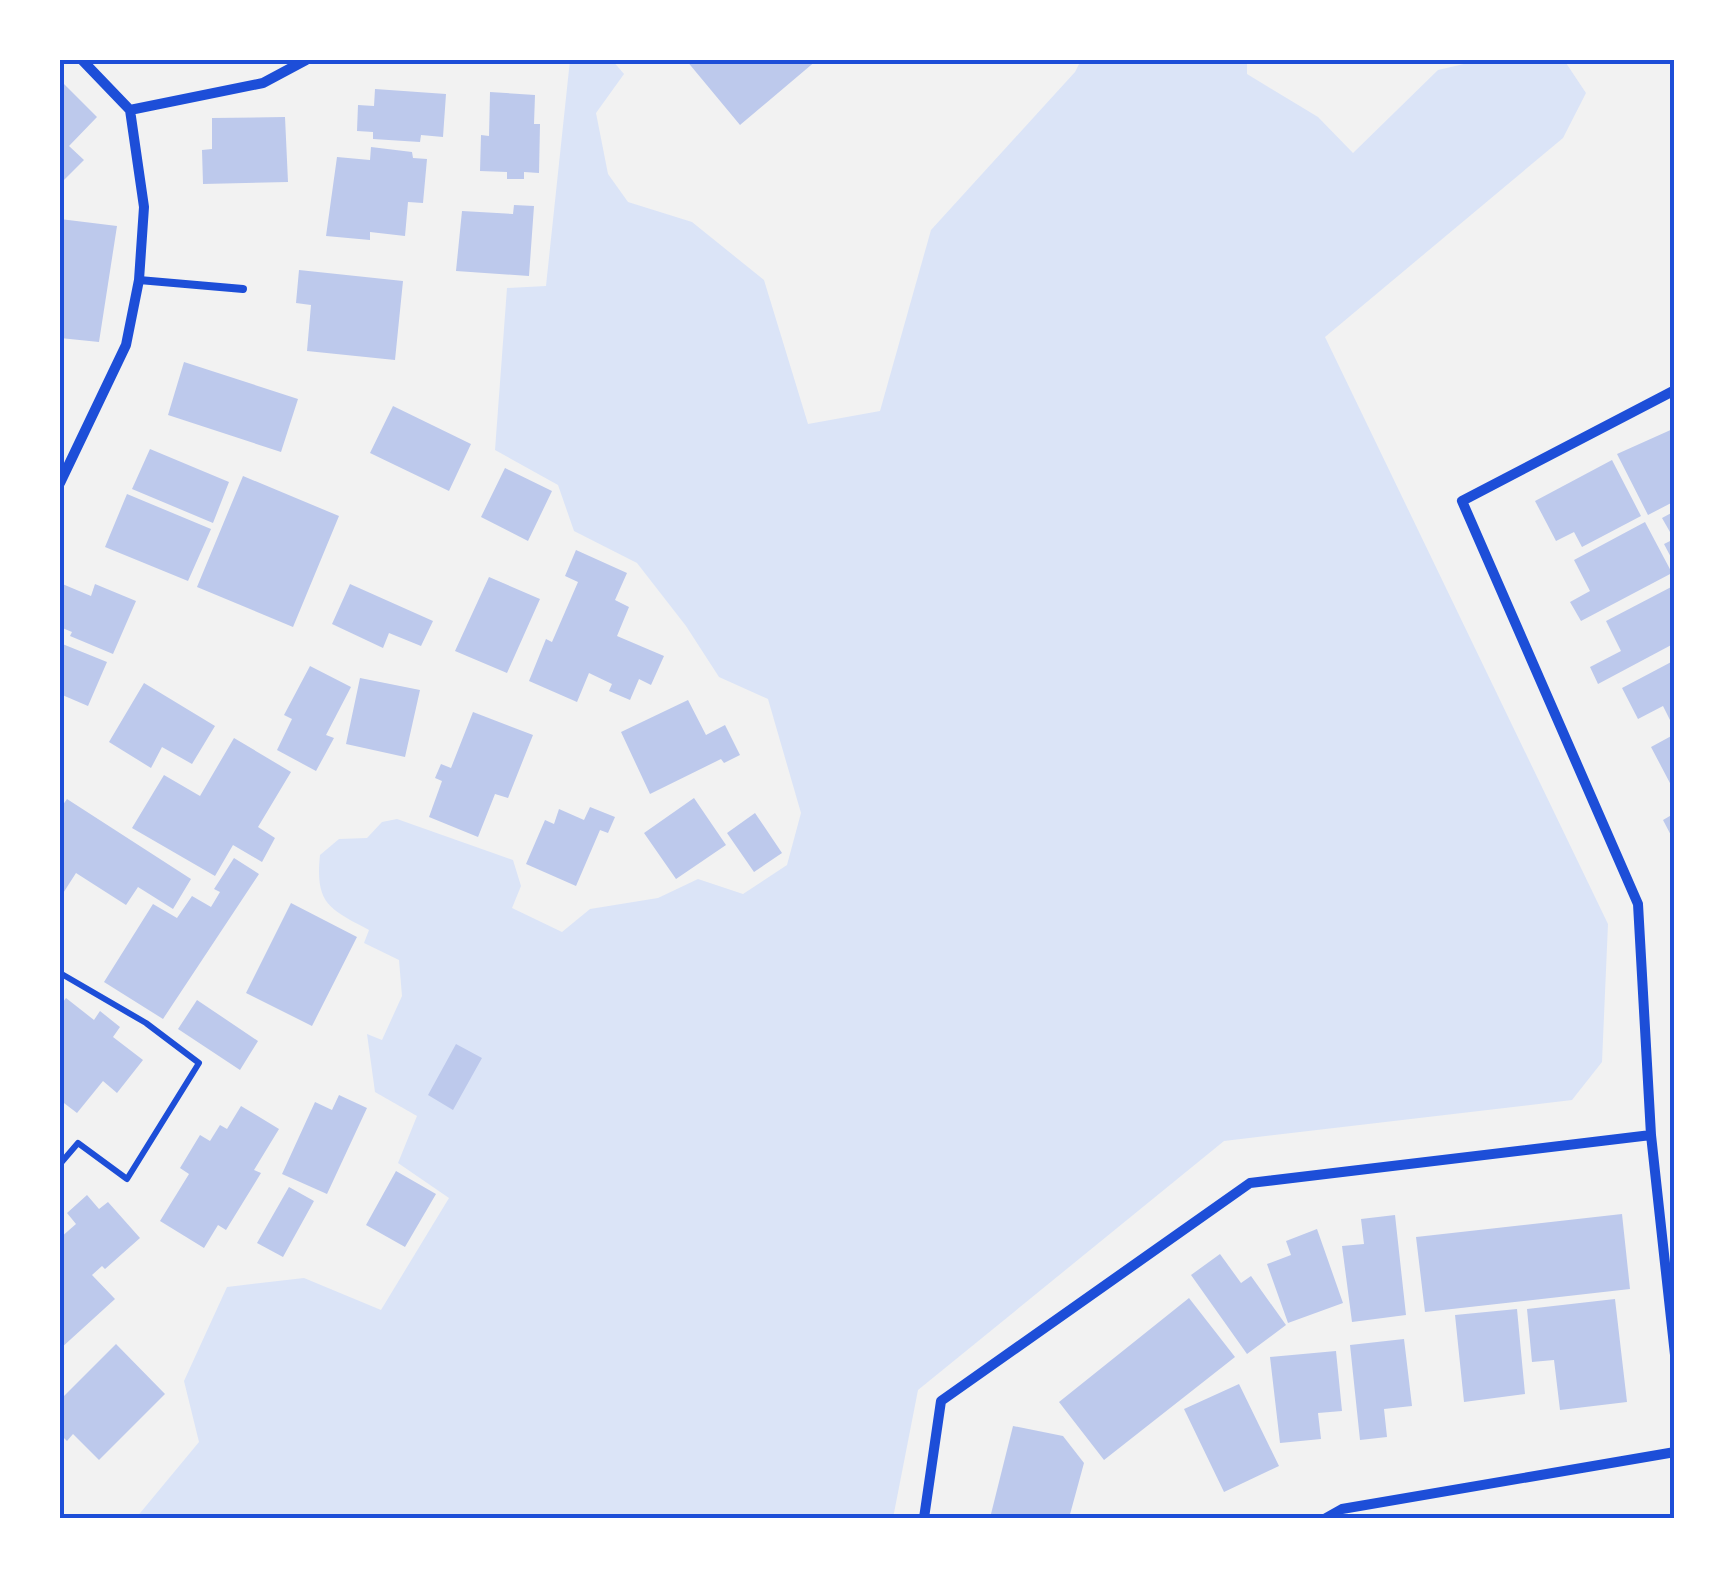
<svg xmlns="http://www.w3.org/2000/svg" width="1735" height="1578" font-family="'Work Sans',sans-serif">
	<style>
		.green { fill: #dbe4f7 }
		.building { fill: #bdc9ec }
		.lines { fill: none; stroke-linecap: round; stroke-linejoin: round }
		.path { stroke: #1d4ed8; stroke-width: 6 }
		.service { stroke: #1d4ed8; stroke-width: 8 }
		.minor { stroke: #1d4ed8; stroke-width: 10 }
		.neatline { fill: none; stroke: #1d4ed8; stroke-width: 4 }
	</style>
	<rect width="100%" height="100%" fill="#f2f2f2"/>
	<path class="green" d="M570,60H612L624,74L596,113L608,174L628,202L692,222L764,280L808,424L880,411L931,230L1075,72L1081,60H1247V74L1318,117L1353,153L1438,70L1481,60H1564L1586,93L1563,138L1325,337L1608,924L1602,1062L1572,1100L1224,1141L918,1390L893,1518H136L199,1442L184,1381L227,1287L304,1278L381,1310L449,1198L398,1163L417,1116L375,1092L367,1034L382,1040L402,996L399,960L364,943L369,930C329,909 315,904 320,855L339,839L367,838L382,822L397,819L513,860L521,886L512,908L562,932L590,909L658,898L698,879L743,894L787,865L801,813L768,699L719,677L686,626L637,563L574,531L558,485L495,450L507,288L546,286Z"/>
	<path class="building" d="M686,60H817L740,125Z
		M60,80L97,117L69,146L84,160L60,184Z
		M375,89L446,94L443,137L421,135L420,142L373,139V132L357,131L358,105L374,106Z
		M490,92L535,95L534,124H540L539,173L524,172V179H507V172L480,171L481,135L489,136Z
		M285,117L288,182L203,184L202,150L212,149V118Z
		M371,147L412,152L413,158L427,159L423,203L408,202L405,236L370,232V240L326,236L337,157L370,160Z
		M514,205L534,206L529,276L456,271L462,211L513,214Z
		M60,219L117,226L99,342L60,338Z
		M299,270L403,281L395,360L307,351L311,305L296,303Z
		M184,362L298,399L281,452L168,415Z
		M393,406L471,444L449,491L370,453Z
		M1675,428V501L1648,515L1617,454Z
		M150,449L229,482L213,523L132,489Z
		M1612,460L1641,516L1582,547L1574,532L1556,541L1535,501Z
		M505,468L552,491L528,541L481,517Z
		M243,476L339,516L293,627L197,587Z
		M127,494L211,529L188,581L105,547Z
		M1675,511V565L1664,544L1674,539L1662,518Z
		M1645,522L1672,573L1581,621L1570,602L1590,591L1574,560Z
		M576,550L627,573L615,600L629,607L617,636L664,656L651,685L639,679L630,700L609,691L612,684L589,673L577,702L529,681L546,639L552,642L578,582L565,576Z
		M489,577L540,599L507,673L455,651Z
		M60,583L91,596L95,584L136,601L113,654L70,636L72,632L60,627Z
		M350,584L433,621L421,646L389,633L383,648L332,624Z
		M1675,585V643L1598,684L1590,667L1621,651L1606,621Z
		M60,643L107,662L88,706L60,694Z
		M1675,660V720L1671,722L1663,706L1638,719L1622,688Z
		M310,666L351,687L326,735L334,738L316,771L277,750L292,719L284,715Z
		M360,678L420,690L405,757L346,744Z
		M144,683L215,726L192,764L162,747L151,768L109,742Z
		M688,700L706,735L725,725L740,755L724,763L721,759L650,794L621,732Z
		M473,712L533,735L508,798L495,794L478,837L429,817L442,781L435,778L441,764L451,768Z
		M1675,734V783L1671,785L1651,747Z
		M234,738L291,772L258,827L275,838L262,862L233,845L215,876L132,828L164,775L200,796Z
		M694,798L726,845L676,879L644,833Z
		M67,799L191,879L173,909L138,887L126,905L76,873L60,898V809Z
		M590,807L615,817L608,833L600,830L576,886L526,864L545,820L554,824L559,809L584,820Z
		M755,813L782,853L754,872L727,833Z
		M1675,813V843L1663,820Z
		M234,858L259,874L163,1019L104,982L153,904L177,918L192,896L211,907L220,892L214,889Z
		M291,903L357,937L312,1026L246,993Z
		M66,998L94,1020L100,1011L120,1027L113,1037L143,1060L117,1093L103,1081L77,1113L60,1100V1006Z
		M197,1000L258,1041L240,1070L178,1029Z
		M456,1044L482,1058L453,1110L428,1095Z
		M339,1095L367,1108L327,1194L282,1174L315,1102L332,1110Z
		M241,1106L279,1129L254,1170L261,1173L226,1230L218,1225L204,1248L160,1221L189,1174L180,1168L200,1135L210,1141L220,1125L227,1129Z
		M396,1171L436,1194L405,1247L366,1225Z
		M289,1187L314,1201L283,1257L257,1243Z
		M87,1195L99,1209L108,1202L140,1238L105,1269L102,1266L92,1275L115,1299L60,1349V1238L76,1224L67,1213Z
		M1622,1214L1630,1289L1425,1312L1416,1237Z
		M1395,1215L1406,1315L1352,1322L1342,1246L1364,1244L1361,1219Z
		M1317,1229L1343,1303L1288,1323L1267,1264L1291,1255L1286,1241Z
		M1220,1254L1241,1283L1251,1276L1286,1325L1247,1354L1191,1275Z
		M1189,1298L1235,1357L1104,1460L1059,1402Z
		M1615,1299L1627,1402L1560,1410L1554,1360L1532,1362L1527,1309Z
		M1517,1309L1525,1394L1464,1402L1455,1315Z
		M1404,1339L1412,1406L1384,1409L1387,1437L1360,1440L1350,1345Z
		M116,1344L165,1394L99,1460L73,1434L67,1441L60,1434V1400Z
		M1336,1351L1342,1411L1318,1413L1321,1439L1280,1443L1270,1357Z
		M1239,1384L1279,1466L1224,1492L1184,1409Z
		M1013,1426L1063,1436L1084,1463L1069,1518H990Z"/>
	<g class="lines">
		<path class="path" d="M60,973L146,1023L199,1063L127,1179L78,1143L60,1164"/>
		<path class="service" d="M139,280L243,289"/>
		<path class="minor" d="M130,110L263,83L306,60
			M1675,390L1462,501L1638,904L1651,1135L1675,1355
			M60,483L126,345L139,280L144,207L130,110L82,60
			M924,1518L941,1401L1250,1183L1651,1135
			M1326,1518L1342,1509L1675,1452"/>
	</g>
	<rect width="1735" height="1578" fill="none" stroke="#ffffff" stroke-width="125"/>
	<rect x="62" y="62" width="1610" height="1454" class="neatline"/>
</svg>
